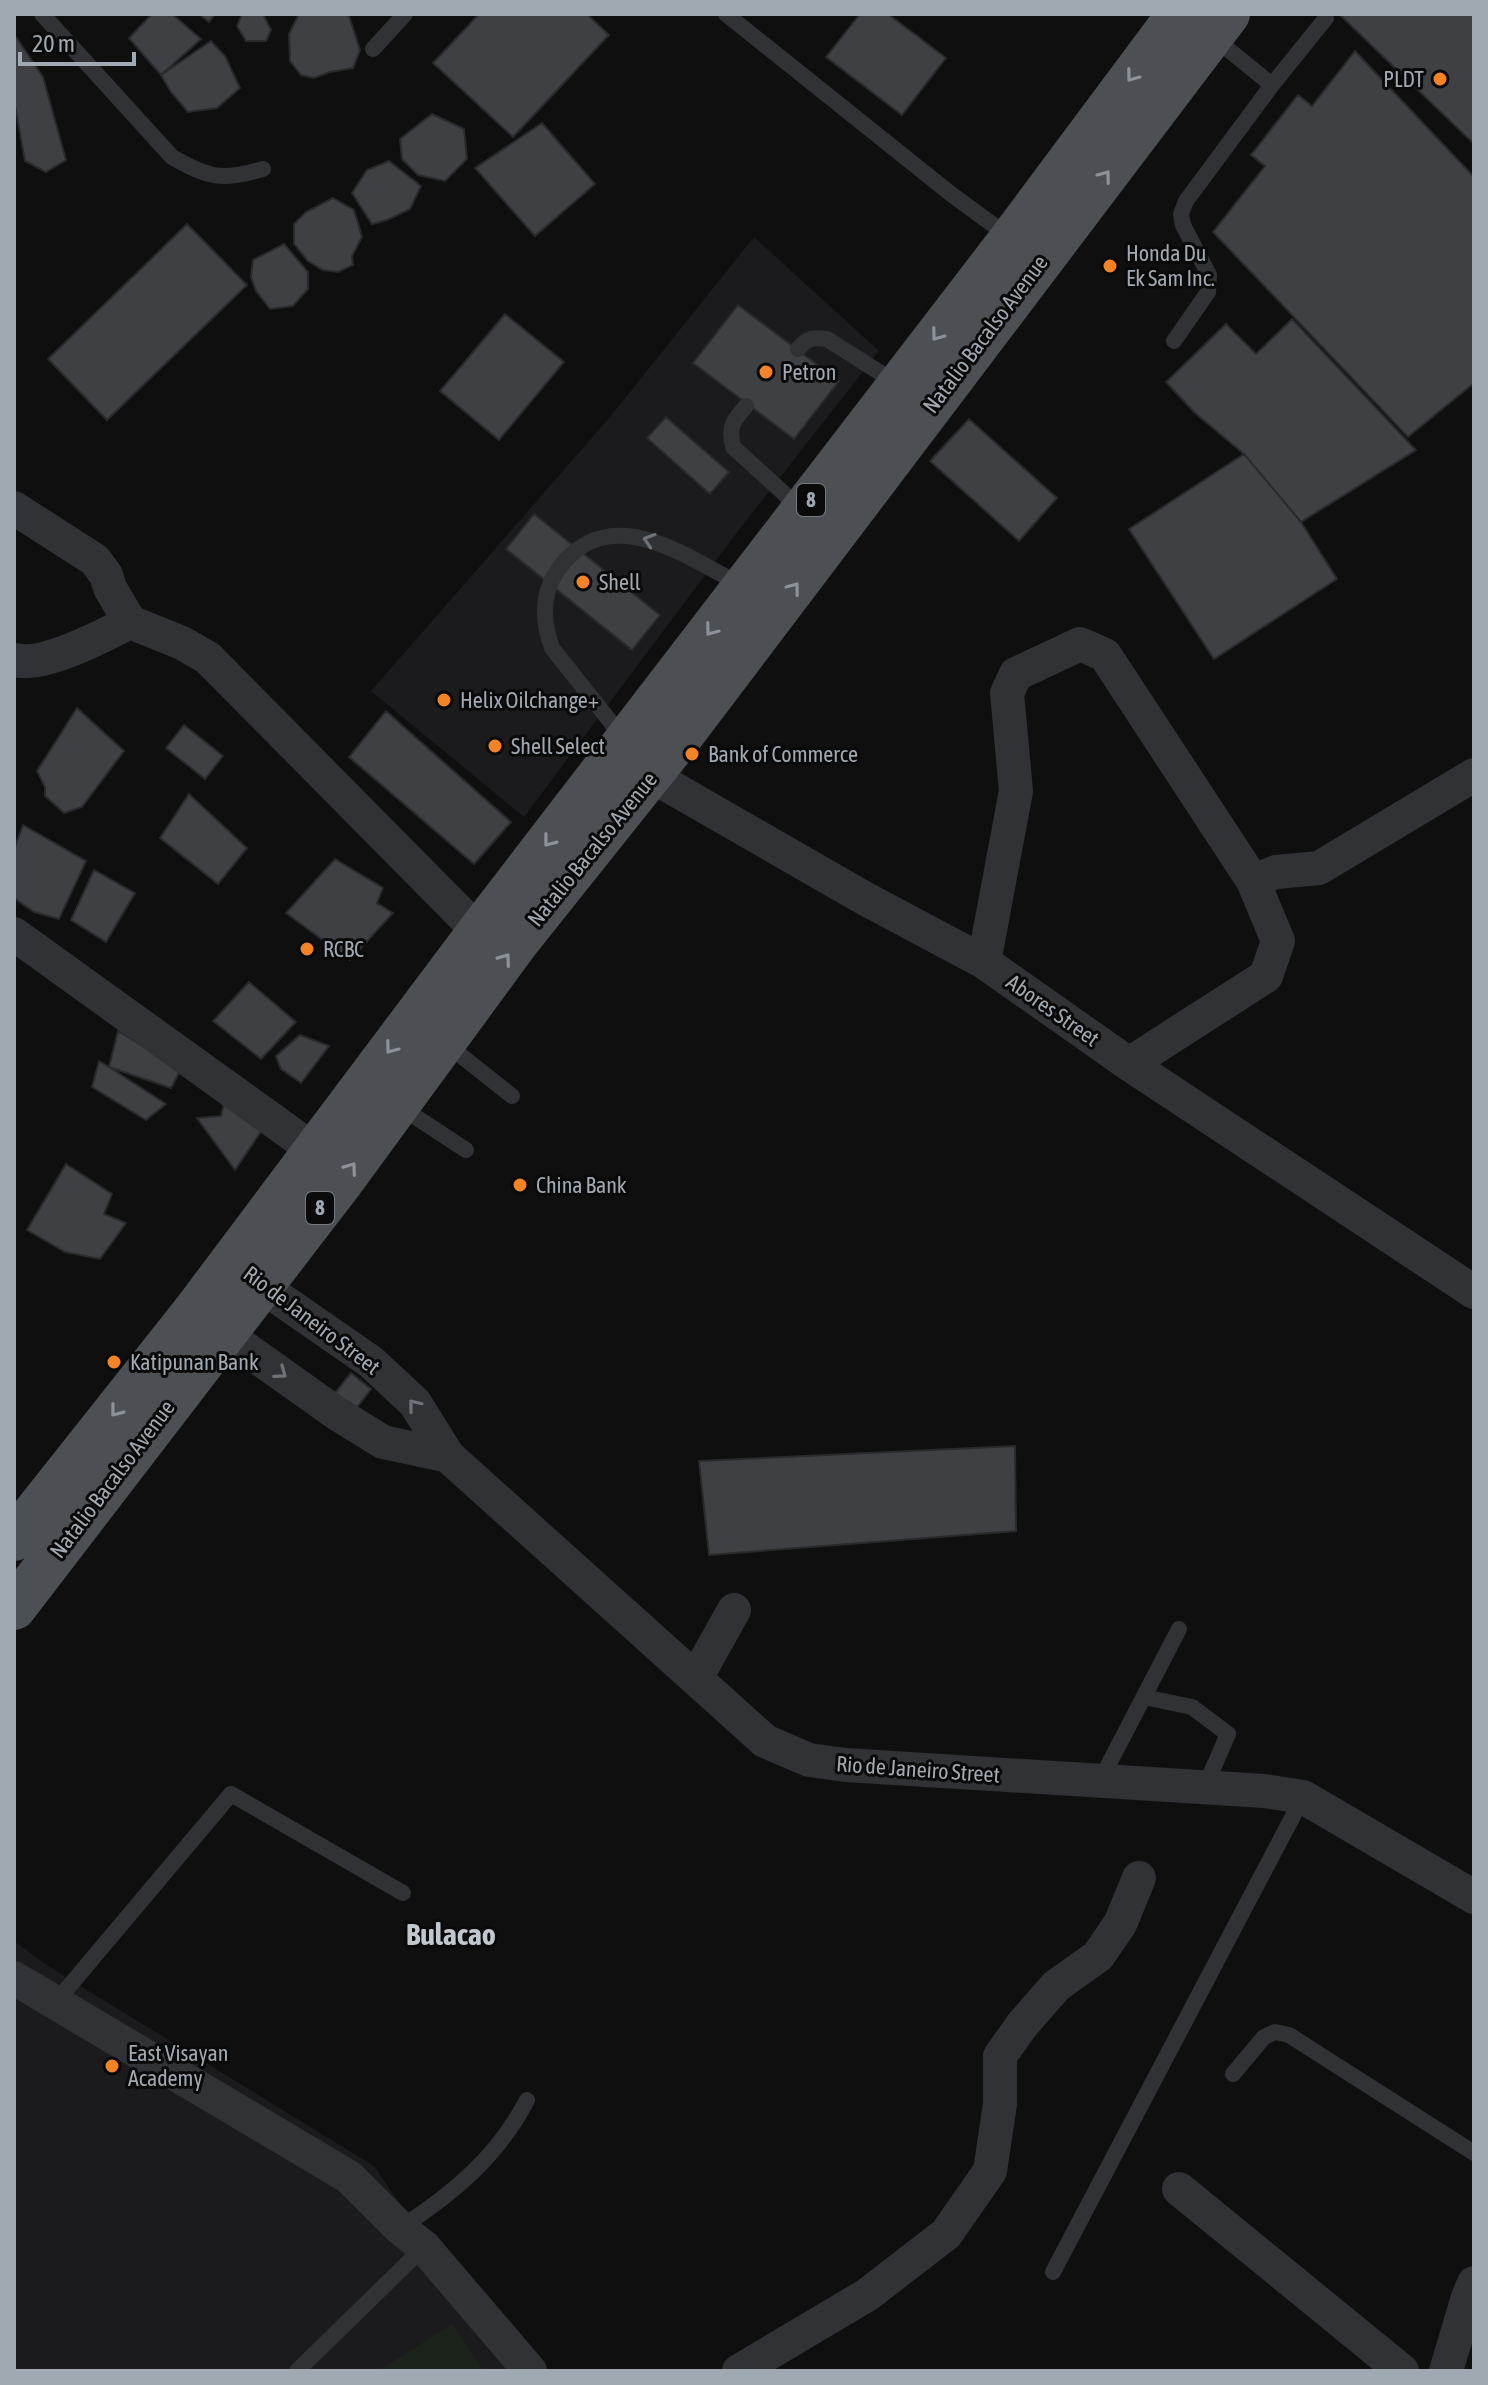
<svg xmlns="http://www.w3.org/2000/svg" width="1488" height="2385" font-family="'Asap Condensed',sans-serif">
	<style>
		.built { fill: #1b1b1d }
		.green { fill: #1c231b }
		.building { fill: #3e4043; stroke: #292a2c; stroke-width: 2 }
		.lines { fill: none; stroke-linecap: round; stroke-linejoin: round }
		.lane { stroke: #303235; stroke-width: 16 }
		.street { stroke: #303235; stroke-width: 34 }
		.primary { stroke: #4c4f54; stroke-width: 44 }
		.oneway { stroke: #8b929a }
		.oneway2 { stroke: #6e737a }
		.poi-dot { fill: #f38324; stroke: #0a0a0b; stroke-width: 3 }
		.labels { text-anchor: middle; stroke-width: 6; stroke-linejoin: round; paint-order: stroke }
		.shield { fill: #0a0a0b; stroke: #737980; stroke-width: 2 }
		.shield-label { font-size: 20px; font-weight: bold; fill: #a0a9b2 }
		.poi-label { font-size: 22px; fill: #a0a9b2; stroke: #0a0a0b; text-anchor: start }
		.street-label { font-size: 22px; fill: #a0a9b2; stroke: #0a0a0b }
		.district-label { font-size: 30px; font-weight: bold; fill: #c1c7ce; stroke: #0a0a0b }
	</style>
	<rect width="100%" height="100%" fill="#0f0f10"/>
	<path class="built" d="M754,237L879,351L735,535L524,817L371,691L610,417Z
		M14,1941L48,1966L374,2166L516,2371H14Z"/>
	<path class="green" d="M452,2324L483,2371H378Z"/>
	<path class="building" d="M152,14H172L201,39L161,75L129,38Z
		M199,14H215L209,22Z
		M242,14H263L271,30L266,41H246L237,26Z
		M299,14H344L349,16L360,50L353,68L330,72L314,78L301,75L290,61L289,34Z
		M479,14H587L609,35L513,137L433,63Z
		M860,14H888L946,58L902,115L826,57Z
		M1339,14H1474V144Z
		M14,34L43,77L66,160L46,172L25,161L14,100Z
		M211,41L225,56L240,88L217,108L188,112L171,92L161,75Z
		M1355,51L1474,177V383L1408,437L1213,232L1265,166L1251,155L1298,95L1312,106Z
		M432,114L464,129L467,159L445,181L418,175L402,159L400,139Z
		M542,123L595,184L535,236L475,168Z
		M389,161L421,186L410,209L387,220L372,224L352,193L367,170Z
		M333,198L354,210L362,237L352,256L353,265L338,272L323,270L308,261L294,244V224L306,212Z
		M187,224L247,285L107,420L48,359Z
		M284,244L308,272V289L293,306L270,309L256,291L251,277L253,260Z
		M738,305L839,381L794,439L693,363Z
		M505,314L564,362L499,440L440,391Z
		M1292,319L1416,450L1301,522L1244,454L1195,413L1166,382L1226,324L1256,354Z
		M666,417L729,472L710,494L647,438Z
		M969,419L1057,498L1019,541L930,461Z
		M1244,454L1301,522L1337,579L1214,659L1129,529Z
		M534,514L660,615L632,650L506,549Z
		M77,708L124,751L82,807L64,813L45,796V787L37,771Z
		M386,711L511,822L474,864L349,757Z
		M184,725L223,756L205,779L166,748Z
		M189,794L247,848L218,884L160,838Z
		M23,825L86,861L59,919L34,912L14,898V850Z
		M335,859L383,888L377,903L393,913L350,960L286,913Z
		M94,870L135,893L106,942L71,920Z
		M249,982L296,1022L261,1059L213,1021Z
		M118,1031L181,1069L171,1088L109,1067Z
		M300,1035L329,1046L301,1083L281,1069L276,1056Z
		M99,1061L109,1067L166,1104L146,1120L92,1087Z
		M224,1103L264,1127L235,1170L197,1118L221,1116Z
		M66,1164L112,1194L104,1214L126,1223L100,1259L65,1252L27,1230Z
		M351,1373L371,1389L355,1410L334,1394Z
		M1015,1446L1016,1531L709,1555L699,1461Z"/>
	<g class="lines">
		<path class="lane" d="M42,14L172,157C209,178 221,181 263,169
			M726,14L951,194L1011,238
			M373,49L405,14
			M1272,85L1326,18
			M1174,341L1208,292L1209,275L1183,225L1181,214L1186,201L1272,85L1213,37
			M798,349C807,338 813,337 827,339L898,384
			M746,406C733,421 728,426 733,447L801,509
			M625,740L552,648C543,623 541,595 557,571C608,498 685,556 743,586
			M445,1043L512,1096
			M399,1106L466,1150
			M1144,1697L1192,1707L1228,1734L1205,1787
			M1100,1781L1179,1629
			M55,2003L231,1794L403,1893
			M1233,2074L1264,2037L1275,2032L1289,2035L1474,2153
			M400,2228C453,2194 498,2156 527,2100
			M1053,2272L1303,1797
			M297,2371L424,2247"/>
		<path class="street" d="M14,508L95,560L106,575L110,588L130,622
			M14,660C43,668 103,636 130,622L182,643L208,658L479,932
			M631,764L864,898L984,962L1129,1064L1474,1292
			M1253,881L1276,872L1319,868L1474,775
			M14,934L314,1150
			M984,962L1016,791L1007,693L1016,674L1080,644L1105,655L1253,881L1278,941L1266,976L1129,1064
			M244,1270L260,1285L371,1362L415,1403L448,1456L765,1741L809,1760L846,1765L1264,1791L1303,1797L1474,1897
			M204,1319L336,1413L383,1442L448,1456
			M696,1678L734,1610
			M14,1978L349,2177L400,2228L424,2247L530,2371
			M1179,2189L1402,2371
			M739,2371L867,2295L946,2234L990,2171L1000,2104V2056L1022,2025L1056,1986L1098,1956L1120,1924L1139,1878
			M1446,2371L1468,2297L1474,2283"/>
		<path class="primary" d="M14,1539L194,1312L479,932L1012,238L1179,14
			M14,1608L342,1181L517,942L679,739L1228,14"/>
	</g>
	<defs><path id="oneway-chevron" d="M-2-3.5L2.5 0L-2 3.5" fill="none" stroke-width="1.6" stroke-linecap="round" stroke-linejoin="round" transform="scale(2)"/></defs>
	<g class="oneway">
		<use href="#oneway-chevron" transform="translate(1132 76) rotate(127)"/>
		<use href="#oneway-chevron" transform="translate(1105 176) rotate(-53)"/>
		<use href="#oneway-chevron" transform="translate(937 335) rotate(127)"/>
		<use href="#oneway-chevron" transform="translate(794 588) rotate(-53)"/>
		<use href="#oneway-chevron" transform="translate(711 630) rotate(127)"/>
		<use href="#oneway-chevron" transform="translate(549 841) rotate(128)"/>
		<use href="#oneway-chevron" transform="translate(505 959) rotate(-54)"/>
		<use href="#oneway-chevron" transform="translate(391 1048) rotate(127)"/>
		<use href="#oneway-chevron" transform="translate(351 1168) rotate(-54)"/>
		<use href="#oneway-chevron" transform="translate(116 1411) rotate(128)"/>
	</g>
	<g class="oneway2">
		<use href="#oneway-chevron" transform="translate(649 540) rotate(-162)"/>
		<use href="#oneway-chevron" transform="translate(281 1373) rotate(36)"/>
		<use href="#oneway-chevron" transform="translate(414 1405) rotate(-129)"/>
	</g>
	<g class="poi-dot">
		<circle cx="1440" cy="79" r="8"/>
		<circle cx="1110" cy="266" r="8"/>
		<circle cx="766" cy="372" r="8"/>
		<circle cx="583" cy="582" r="8"/>
		<circle cx="444" cy="700" r="8"/>
		<circle cx="495" cy="746" r="8"/>
		<circle cx="692" cy="754" r="8"/>
		<circle cx="307" cy="949" r="8"/>
		<circle cx="520" cy="1185" r="8"/>
		<circle cx="114" cy="1362" r="8"/>
		<circle cx="112" cy="2066" r="8"/>
	</g>
	<g class="labels">
		<g class="shield">
			<rect x="797" y="484" width="28" height="32" rx="6"/>
			<rect x="306" y="1192" width="28" height="32" rx="6"/>
		</g>
		<g class="shield-label">
			<text x="811" y="507">8</text>
			<text x="320" y="1215">8</text>
		</g>
		<g class="poi-label">
			<text x="1424" y="87" text-anchor="end">PLDT</text>
			<text x="1126" y="261">Honda Du<tspan x="1126" dy="25">Ek Sam Inc.</tspan></text>
			<text x="782" y="380">Petron</text>
			<text x="599" y="590">Shell</text>
			<text x="460" y="708">Helix Oilchange+</text>
			<text x="511" y="754">Shell Select</text>
			<text x="708" y="762">Bank of Commerce</text>
			<text x="323" y="957">RCBC</text>
			<text x="536" y="1193">China Bank</text>
			<text x="130" y="1370">Katipunan Bank</text>
			<text x="128" y="2061">East Visayan<tspan x="128" dy="25">Academy</tspan></text>
		</g>
		<g class="street-label">
			<text transform="translate(985 334) rotate(-53)" y="8">Natalio Bacalso Avenue</text>
			<text transform="translate(592 849) rotate(-51)" y="8">Natalio Bacalso Avenue</text>
			<text transform="translate(1053 1010) rotate(35)" y="8">Abores Street</text>
			<text transform="translate(312 1320) rotate(37)" y="8">Rio de Janeiro Street</text>
			<text transform="translate(112 1479) rotate(-53)" y="8">Natalio Bacalso Avenue</text>
			<text transform="translate(918 1769) rotate(4)" y="8">Rio de Janeiro Street</text>
		</g>
		<g class="district-label">
			<text x="451" y="1945">Bulacao</text>
		</g>
	</g>
	<rect width="1488" height="2385" fill="none" stroke="#a0a9b2" stroke-width="32"/>
	<path d="M20 52v12h114v-12" fill="none" stroke="#a0a9b2" stroke-width="4"/>
	<text x="32" y="52" font-size="24" fill="#a0a9b2" stroke="#0a0a0b" stroke-width="6" paint-order="stroke">20 m</text>
</svg>
